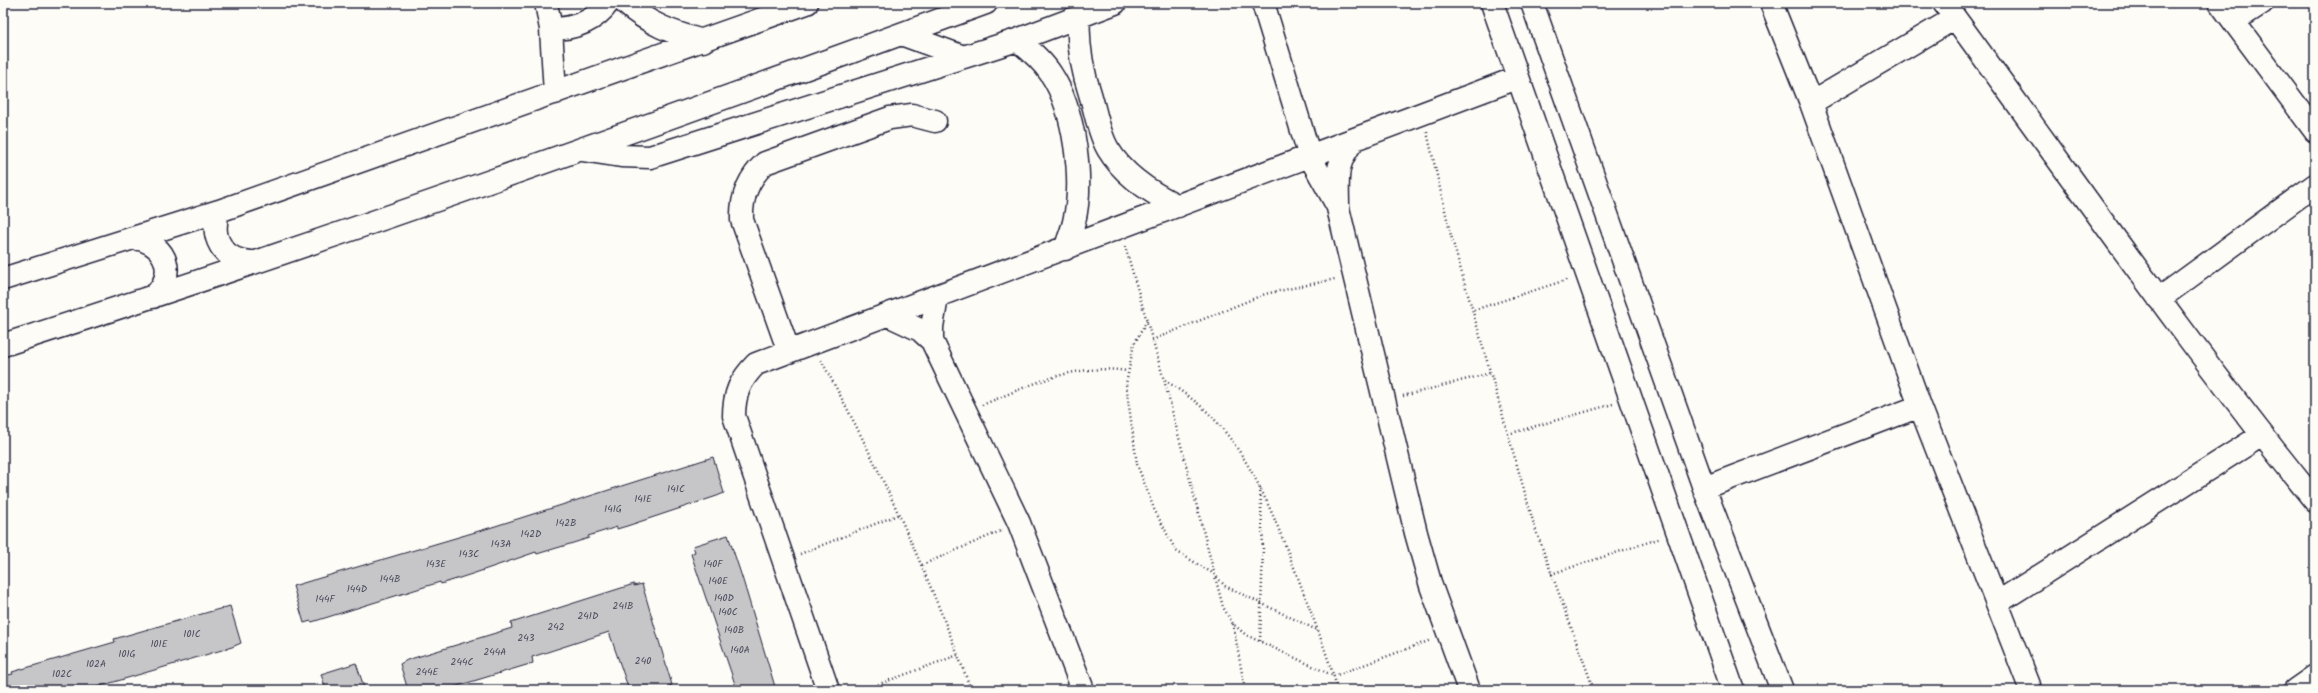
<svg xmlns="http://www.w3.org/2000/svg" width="2318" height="693" font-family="Kalam,sans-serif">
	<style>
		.building { fill: #c6c6c8; stroke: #22223b }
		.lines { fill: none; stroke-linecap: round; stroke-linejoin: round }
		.minor-casing { stroke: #22223b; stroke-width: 25 }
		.path { stroke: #22223b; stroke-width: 2.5; stroke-dasharray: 1 3; stroke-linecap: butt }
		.minor { stroke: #fdfcf7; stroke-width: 22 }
		.labels { text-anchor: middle; stroke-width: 3.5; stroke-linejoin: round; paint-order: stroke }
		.number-label { font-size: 10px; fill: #4b4b5e }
	</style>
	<rect width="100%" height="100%" fill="#fdfcf7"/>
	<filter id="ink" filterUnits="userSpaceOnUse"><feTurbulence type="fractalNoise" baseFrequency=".025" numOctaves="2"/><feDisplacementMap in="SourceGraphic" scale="8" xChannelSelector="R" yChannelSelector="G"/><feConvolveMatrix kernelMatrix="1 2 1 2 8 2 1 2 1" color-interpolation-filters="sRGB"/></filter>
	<g filter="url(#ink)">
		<path class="building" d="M713,457L724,493L717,496L627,526L617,529V527L588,536L589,538L570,544L537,554L536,552L475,573L441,584L440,582L312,622L311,621L304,623L293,586L489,528Z
			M728,535L742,577L776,690H737L691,554L695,552L693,546Z
			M634,584V586L642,584L672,685L669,686L670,690H629L609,632L532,657L533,663L444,690H408L400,664L407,660L512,628L511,623Z
			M230,606L241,643L232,647L87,690H3V676L13,674L12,672L115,642L114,639L138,632Z
			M356,663L365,690H326L321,674Z"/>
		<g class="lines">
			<defs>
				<path id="minor" d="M546,3L551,29L555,93
					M625,3C648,24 673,33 703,41
					M1263,3L1310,157L1337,205
					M1492,3L1733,690
					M1532,3L1704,488L1782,690
					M1771,3L1811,103L1920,406L2029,685
					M1944,3C2067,170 2184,340 2315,501
					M2220,3L2315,131
					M1079,17C1077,45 1082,70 1091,97C1096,114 1099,134 1108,149C1124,176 1151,193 1178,206
					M2234,21L2262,3
					M551,29C574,29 594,22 608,3
					M901,34L964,57
					M1017,40C1030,50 1042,60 1051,74C1075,110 1084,181 1074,222C1072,231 1068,240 1065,249
					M1811,103L1955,18
					M1354,140C1334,165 1338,177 1338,208L1416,533L1431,586L1469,690
					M582,150L621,156L650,157L1017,40L1115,3
					M219,211C209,237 223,261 251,262
					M136,238C168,245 177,275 153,297
					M3,279L219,211L807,3
					M2159,299L2315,185
					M888,315L920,330L932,341L1019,523L1083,690
					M932,341V327L937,297
					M3,345C333,240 660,122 986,3
					M789,352L742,220C741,197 748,179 765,163L890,118L912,115L935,121
					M1704,488L1920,406
					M1997,603L2262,435
					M828,690L734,416C734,394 740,380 756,364L1517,78
					M2295,690L2315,676"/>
			</defs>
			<use href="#minor" class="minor-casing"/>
			<path class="path" d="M1427,132L1450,232L1535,528L1594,690
				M1125,246L1164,380L1223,607L1233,624L1246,635L1334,676L1431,640
				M1474,310L1569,279
				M1147,321L1134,344L1126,384L1137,464L1154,509L1176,551L1214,574L1225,586L1319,631
				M1152,340L1265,294L1335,279
				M821,360C880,467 929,576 971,690
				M1165,380C1182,392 1200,403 1214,419C1252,460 1273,514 1293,565C1309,606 1325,648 1338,690
				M1403,396L1491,373
				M982,405C1031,385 1072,363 1127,371
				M1508,434L1613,404
				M1260,488L1263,547L1260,642
				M800,554L900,514
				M922,565L1003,530
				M1551,574L1661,538
				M1233,624L1245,690
				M863,690L958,655"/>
			<use href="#minor" class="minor"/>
		</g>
	</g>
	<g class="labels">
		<g class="number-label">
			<text x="676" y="492">141C</text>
			<text x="643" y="502">141E</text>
			<text x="613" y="512">141G</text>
			<text x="566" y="526">142B</text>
			<text x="531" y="537">142D</text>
			<text x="501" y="547">143A</text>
			<text x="469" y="557">143C</text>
			<text x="436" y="567">143E</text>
			<text x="713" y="567">140F</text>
			<text x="390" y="582">144B</text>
			<text x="718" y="584">140E</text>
			<text x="357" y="592">144D</text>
			<text x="724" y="601">140D</text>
			<text x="325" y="602">144F</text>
			<text x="623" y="609">241B</text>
			<text x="728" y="615">140C</text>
			<text x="588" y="619">241D</text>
			<text x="556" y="630">242</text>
			<text x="734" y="633">140B</text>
			<text x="192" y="637">101C</text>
			<text x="526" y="641">243</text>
			<text x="159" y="647">101E</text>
			<text x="740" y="653">140A</text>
			<text x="495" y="655">244A</text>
			<text x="127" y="657">101G</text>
			<text x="643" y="664">240</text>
			<text x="462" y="665">244C</text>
			<text x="96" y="667">102A</text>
			<text x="427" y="675">244E</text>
			<text x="62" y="677">102C</text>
		</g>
	</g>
	<rect width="2318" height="693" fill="none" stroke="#fdfcf7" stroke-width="16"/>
	<rect x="8" y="8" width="2302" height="677" fill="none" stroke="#22223b" stroke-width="1.5" filter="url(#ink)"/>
</svg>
